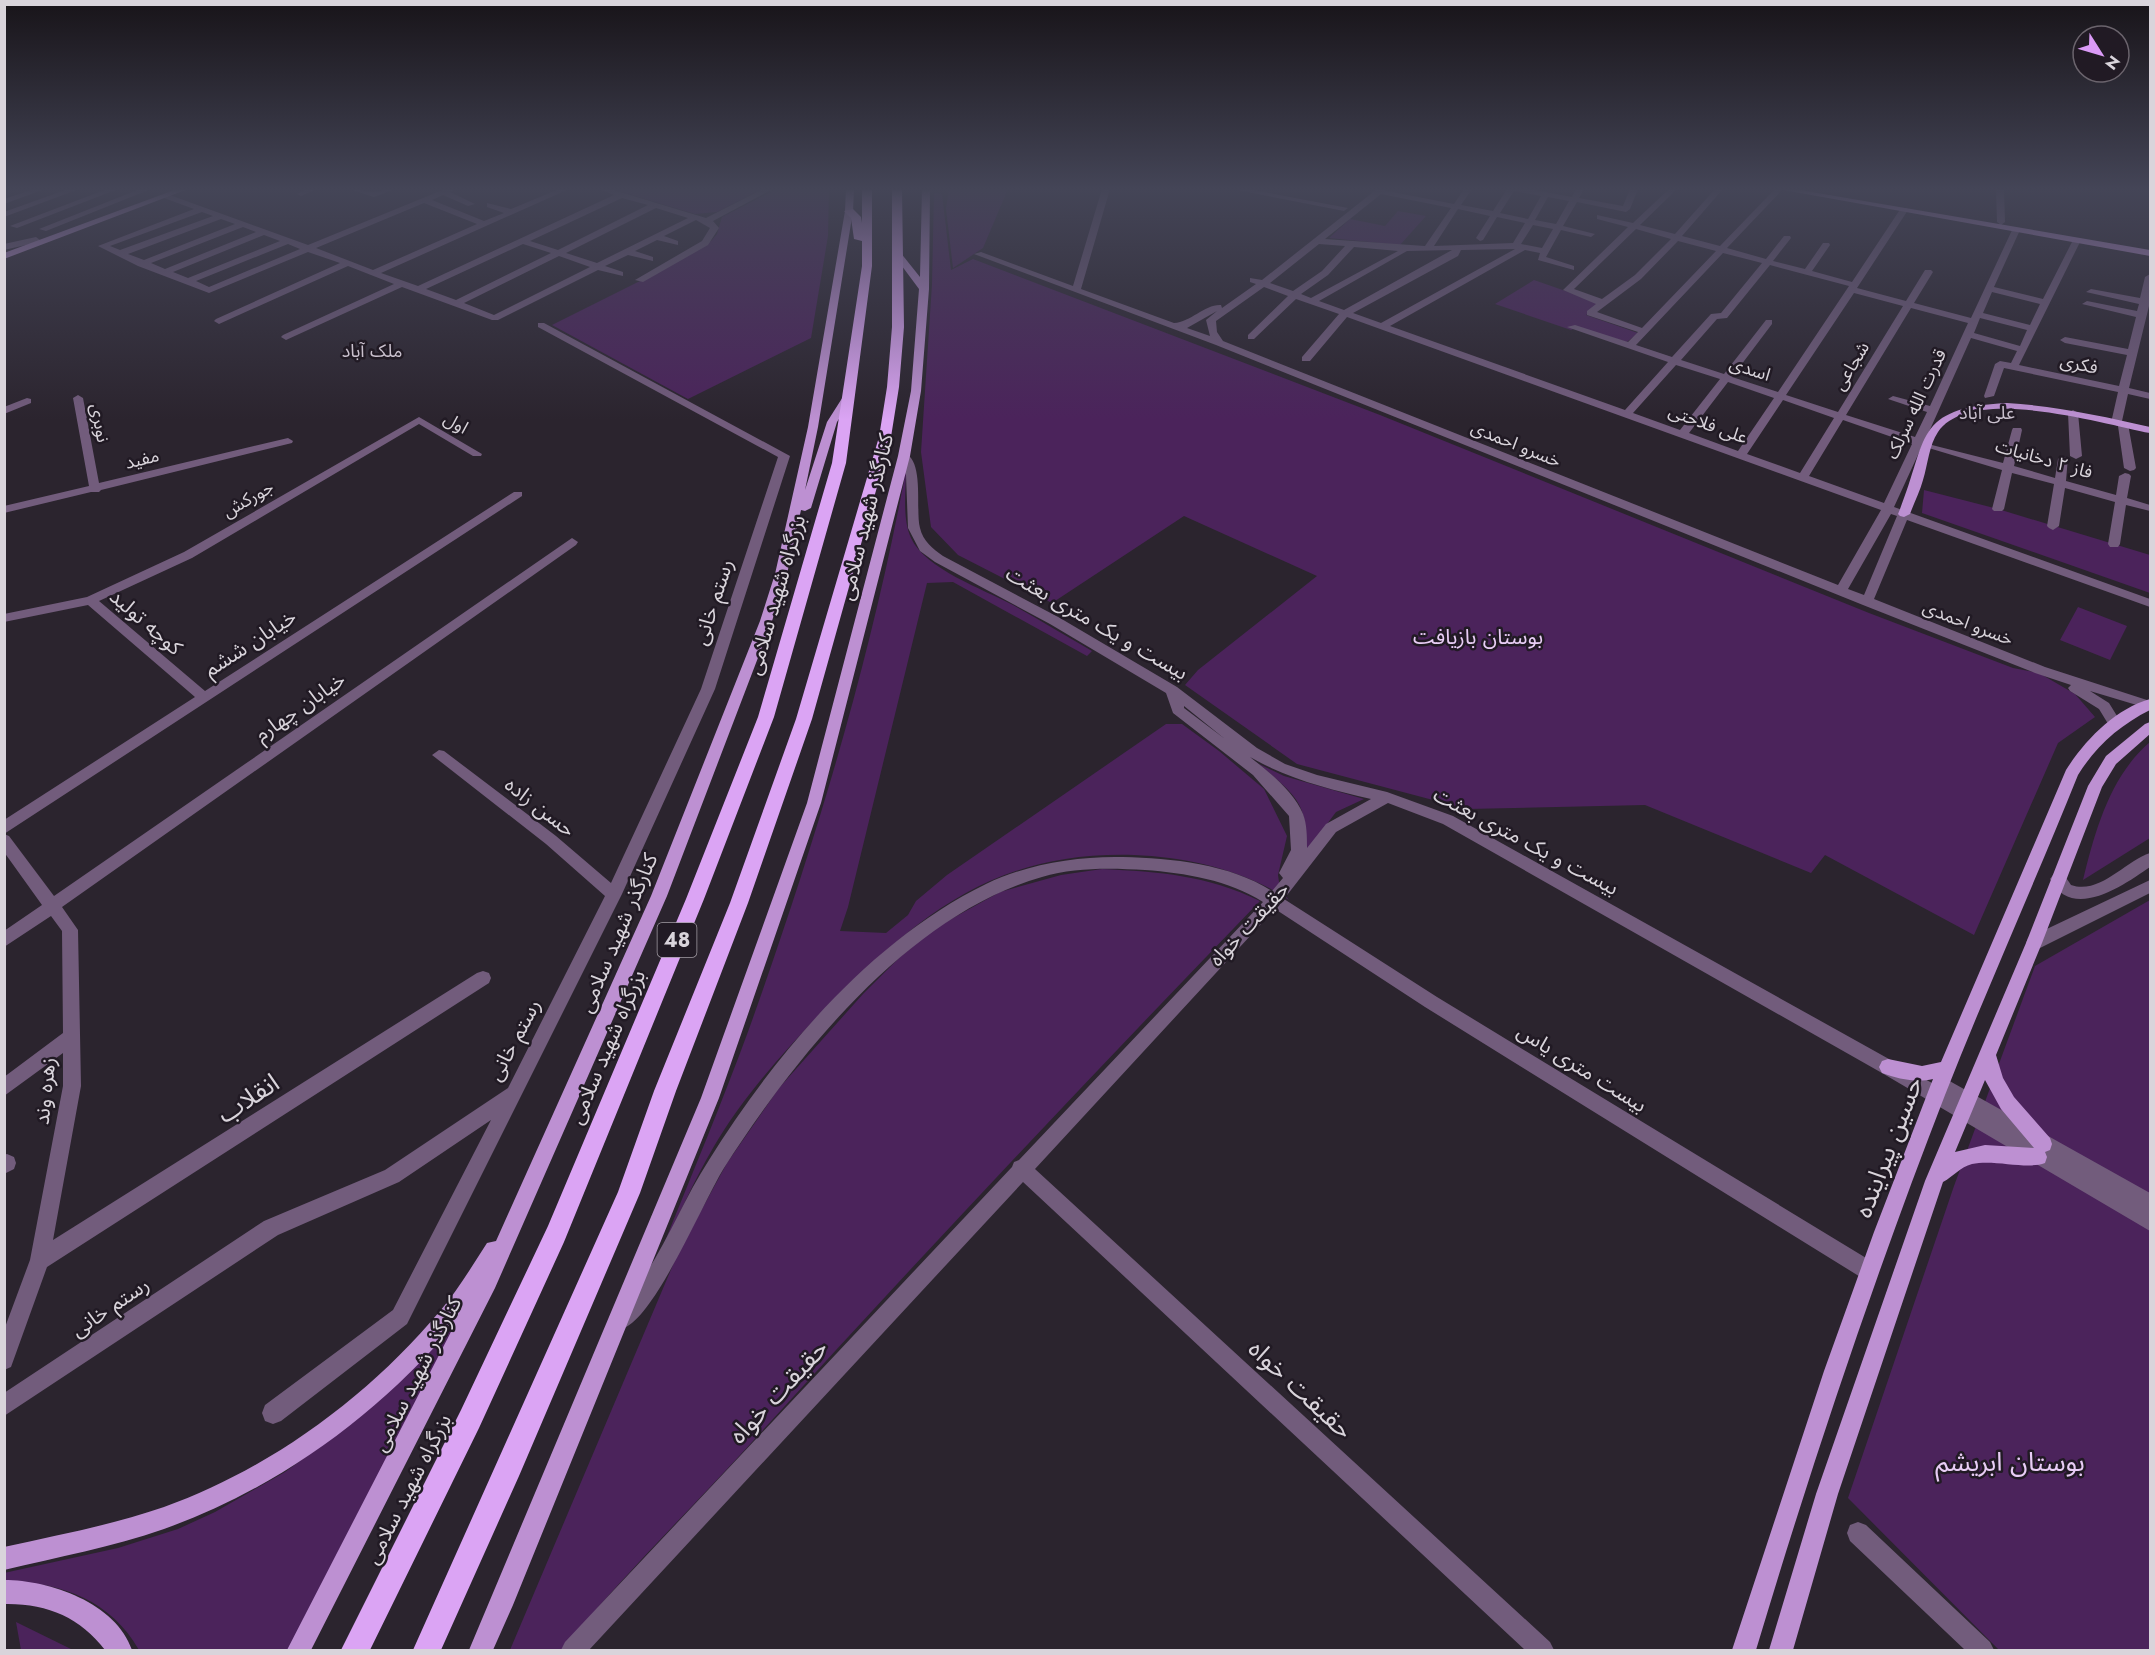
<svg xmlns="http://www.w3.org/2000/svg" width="2155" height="1655" font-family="Jost,'Noto Sans Arabic',sans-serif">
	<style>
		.green { fill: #4b235b }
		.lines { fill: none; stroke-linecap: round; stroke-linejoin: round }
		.minor { fill: #725c7c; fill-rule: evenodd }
		.major { fill: #bd90d2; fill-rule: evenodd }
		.highway { fill: #dba4f4; fill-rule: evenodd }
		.labels { text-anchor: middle; stroke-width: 5; stroke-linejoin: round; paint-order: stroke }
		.far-neighbourhood-label { font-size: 18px; fill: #cac1ce; stroke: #211a24 }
		.far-street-label { font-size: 18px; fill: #d9d4db; stroke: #211a24 }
		.shield { fill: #211a24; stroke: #a29ca4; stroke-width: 1.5 }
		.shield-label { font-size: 20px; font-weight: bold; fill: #d9d4db }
		.street-label { font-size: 21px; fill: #d9d4db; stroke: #211a24 }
		.park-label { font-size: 21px; fill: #e8cdf5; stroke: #211a24 }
		.near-street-label { font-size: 26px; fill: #d9d4db; stroke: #211a24 }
		.near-park-label { font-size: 26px; fill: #e8cdf5; stroke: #211a24 }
	</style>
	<rect width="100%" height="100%" fill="#2b242e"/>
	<path class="green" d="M612,189H762L717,212L695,214Z
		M777,189H829L828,236L811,338L688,399L552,325L640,281L711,241L717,234L722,217Z
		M949,189H1008L983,248L953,268L946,209Z
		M934,193L942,194L951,270L973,259L1380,415L1869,613L2013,668L2039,673L2075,694L2095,717L2058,743L1974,935L1825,855L1811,873L1645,805L1467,809L1297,764L1185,685L1198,670L1317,576L1184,516L1052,603L958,555L931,527L921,452L932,284Z
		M1398,211L1426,216L1400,245L1329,238L1350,219L1385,226Z
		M1534,280L1600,303L1586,315L1638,333L1627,342L1577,327L1571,330L1495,304Z
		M906,470C906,491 902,518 911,538C925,569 983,589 1013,605C1040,620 1066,636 1092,651L1087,656L953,582L927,583L848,907L840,931L886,933L908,915L916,901L947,875L1166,724H1182L1219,751L1264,789L1287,836L1278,875L1280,889L1289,900C1245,870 1187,857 1134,855C992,851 918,916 824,1010C784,1051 742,1098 713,1148C694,1180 679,1216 662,1249C691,1176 722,1103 749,1029C814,847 871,660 906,470Z
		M1924,490L1998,509L2150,555V593L1922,513Z
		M2078,607L2127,626L2110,660L2060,640Z
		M2150,742V838L2083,880C2095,831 2110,776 2150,742Z
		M1259,764L1284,776L1364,799L1336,812L1304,855C1310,803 1296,796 1259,764Z
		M1102,869C1160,872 1207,875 1260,901C1088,1079 919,1258 753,1441C689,1511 621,1577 562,1650H510L678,1253L727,1163L779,1088L863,994L900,957L935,928L1000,892L1061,875Z
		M2150,900V1650H1999L1848,1498L1954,1186L2035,966Z
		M476,1287L290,1650H139C111,1600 59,1581 5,1582L4,1573L118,1548L178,1529L215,1512L285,1472L340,1432Z
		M16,1622L73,1650H21Z"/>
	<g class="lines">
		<path class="minor" d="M34,189H45L4,204V199Z
			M68,189H79L4,217V212Z
			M107,189H118L17,228L10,226Z
			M140,189H151L46,231L39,229Z
			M307,189H317L301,196L297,194Z
			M349,189C357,188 367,193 375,192C382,191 387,189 395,189L374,197Z
			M445,189H455L450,192L475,204L468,206L443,195L432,200L484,221L504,213L487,207V203L511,209L559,189H569L381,273L418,286L614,195L599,189H610L706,218L763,189H773L713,221L719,228L708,245L643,282L635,280L702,241L710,228L696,220L664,236L678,241V245L657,240L635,251L653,257V261L628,255L605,266L623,272V276L598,270L498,320H492L402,287L286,340L281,337L283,335L394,284L348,266L219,324L214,321L216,319L340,263L308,252L209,293L138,266L98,246L194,209L164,198V194H167L308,245ZM622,198L648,205L558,250L530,241ZM424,203L477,224L373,270L316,248ZM656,208L688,218L597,263L566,253ZM202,212L213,216L120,250L110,246ZM221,219L235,224L144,260L128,254ZM243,227L256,232L165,269L151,263ZM264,235L280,241L188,278L173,272ZM288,244L300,249L209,287L196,281ZM523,244L551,253L456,300L426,289ZM559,256L590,267L494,315L464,303Z
			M1102,189H1110L1081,289L1174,323C1191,322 1205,304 1221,305L1222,308L1256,284L1250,282V278L1262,280L1377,189L1454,204L1464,189H1472L1461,205L1493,211L1507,189H1529L1572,197L1576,189H1584L1579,198L1623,206L1630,189H1638L1630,209L1626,212L1577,202L1563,226L1595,234L1591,237L1561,230L1546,257L1574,266V270L1538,260L1540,253L1525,250L1390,326L1625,410L1668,362L1567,327L1575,325L1628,342L1638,332L1587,315V311L1596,304L1563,290L1628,227L1597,219V215L1633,223L1669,189H1677L1640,225L1675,234L1715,189H1723L1682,236L1720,246L1775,189H1783L1727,248L1766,259L1784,236H1790L1791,238L1773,261L1805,269L1823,243H1829L1830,245L1812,271L1852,282L1901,208H1907L1908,210L1857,288L1906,301L1925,270H1931L1933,272L1914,303L1971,318L2013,228L2020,230L1994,287L2043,299L2073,240L2080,238L2081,240L2019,365L2119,386L2127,355L2065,343L2060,340L2065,337L2128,349L2136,317L2082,304L2087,301L2137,311L2139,304L2086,292L2091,289L2140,298L2145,277L2150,274V302L2129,388L2150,393V399L2128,394L2122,421L2128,424L2136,468L2134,470L2130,471L2124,468L2118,426L2111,423L2118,392L2004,368L1994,396L1985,398L1984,396L1995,364L2000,361L2011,363L2017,351L1971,338L1924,443L2003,463L2012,430L2013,428H2021L2022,430L2014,466L2055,478L2058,459L2060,457H2068L2066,481L2116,495L2119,476L2125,473L2129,474L2131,476L2127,498L2150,505V511L2126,505L2120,544L2118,547H2110L2108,544L2115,502L2065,488L2059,526L2053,530L2049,528L2047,526L2054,484L2012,473L2004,509L2002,511H1994L1992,509L2002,470L1922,446L1894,507L2150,599V607L1907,520L1874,599L2045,667L2150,701V709L2090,691L2109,703L2122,724L2120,727H2110L2099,709L2070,691L2068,688L2071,685L2035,673L1863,605L1216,345L974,254L981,252L1073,286ZM1514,191L1541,196L1528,219L1500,213ZM1381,194L1451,208L1425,246L1325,239ZM1548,197L1569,201L1556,224L1535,220ZM1458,209L1490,216L1476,238L1480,241L1483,240L1497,217L1525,223L1513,243L1434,246ZM1533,225L1553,229L1542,248L1521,244ZM1636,229L1671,239L1635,275L1602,299L1574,289ZM1678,241L1716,251L1642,328L1597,312L1641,279ZM1319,244L1345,246L1322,271L1293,291L1270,283ZM1354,247L1398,251L1311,298L1301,294L1328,275ZM1515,249L1381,323L1353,313L1458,256L1461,250ZM1452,250L1344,310L1319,301L1407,251ZM1723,253L1762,263L1721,313L1711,314L1672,357L1636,345ZM1770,265L1849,286L1778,392L1732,377L1772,324V320H1766L1724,374L1681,360L1717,319L1727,318ZM1264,287L1288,296L1248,335V339H1254L1296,299L1339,314L1302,357V361H1310L1347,317L1881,510L1838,585L1223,341L1217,332L1216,321ZM1992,292L2040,304L2030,325L1983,313ZM1854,293L1903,306L1838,412L1786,395ZM1911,308L1968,323L1930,406L1893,396L1888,399L1927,412L1915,437L1846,415ZM1217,311L1206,320L1210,336L1187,328ZM1980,318L2027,330L2020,346L1974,333ZM1676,365L1720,379L1680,430L1633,413ZM1728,382L1774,398L1738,451L1689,433ZM1783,400L1834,418L1800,473L1747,454ZM1843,420L1912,444L1884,503L1809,476ZM1891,514L1897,516L1864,595L1848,589Z
			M1232,189H1248L1348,208L1344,211Z
			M1996,189H2004L2005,222L2001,225L1997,222Z
			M36,237L40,240L39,242L4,250V244Z
			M538,323H544L790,456L715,689L622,894L407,1324L281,1421L273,1424L265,1421L262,1413L265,1405L393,1310L491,1120L399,1182L278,1235L4,1416V1393L264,1221L385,1170L508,1088L605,896L546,844L432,755L439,750L444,751L556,836L611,883L701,689L778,457L538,327Z
			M78,395L83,398L99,483L288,438L293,441L292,443L101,490L99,492H91L4,513V506L89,486L73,398Z
			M27,398L31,399V403L4,414V407Z
			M2073,410L2078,413L2082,456L2076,459L2070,456L2068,413Z
			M419,417L482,454L481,456H473L419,424L192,558L99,601L205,691L514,492H522V496L4,834V820L195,697L88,605L4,622V614L87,597L184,552Z
			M904,453C925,460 915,510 920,528C923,541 933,549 943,556L1060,618L1177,687L1257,748L1285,764L1317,775L1387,792L1453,816L1932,1083L1934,1079L1940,1077L1946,1079L2150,1193V1231L1882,1073L1443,824L1388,803L1336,832L1284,899L1437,997L1876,1264L1879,1271L1876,1278L1869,1281L1862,1278L1425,1007L1275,909L1035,1169L1550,1642L1554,1650H1525L1023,1182L589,1650H561L565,1642L1012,1167L1014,1162L1019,1160L1263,902C1229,880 1185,873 1145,870C1112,868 1075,867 1042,877C909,914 795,1057 724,1168C703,1202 656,1315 624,1328L617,1325L614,1318L617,1311C626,1299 637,1288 645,1275C669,1238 685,1197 709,1160C775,1054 871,940 986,884C1028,864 1076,856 1123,857C1171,858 1230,864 1272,891L1283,878L1279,873L1291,850L1289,816L1253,775L1173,713L1166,693L1050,624L935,562L920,551L908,528L906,475L898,456ZM1184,706L1225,739L1184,708ZM1250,757C1288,779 1329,789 1371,799L1326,824L1307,848C1307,837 1307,824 1303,814C1294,792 1268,771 1250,757Z
			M572,538L578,542L576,545L62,907L78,930L81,1086L53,1240L477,973L483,971L489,973L491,978L489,983L47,1267L11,1367L4,1370V1330L30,1260L63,1086V1053L4,1096V1077L63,1033L62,931L51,916L4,947V931L42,905L4,852V834L9,836L54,896Z
			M2150,853V867C2124,885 2072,922 2050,879L2053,875C2062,871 2066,877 2071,885C2100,895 2125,861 2150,853Z
			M2150,880V893L2040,948L2034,950L2028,948L2026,943L2028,938Z
			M7,1154L14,1157L16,1163L14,1169L4,1174V1155Z
			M1858,1522L1866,1525L1990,1642L1994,1650H1965L1850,1541L1847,1533L1850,1525Z"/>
		<path class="major" d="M177,189H188L4,259V253Z
			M846,189H854L853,211L818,427L805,490L827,422L846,392L855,394L837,422L811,508L805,511L801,510L787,574L772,621L667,896L495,1288L311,1650H287L455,1324C377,1416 278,1488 164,1529C112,1547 58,1557 4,1570V1547C58,1535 112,1525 164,1507C270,1469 368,1397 440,1311C458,1290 472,1266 487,1243L496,1241L651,896L760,621L775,574L808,427L845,211Z
			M922,189H930L929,289L921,391L910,456L821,803L719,1098L513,1605L493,1650H469L701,1098L807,803L898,456L911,391L919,289L893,254L900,252L920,277Z
			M1778,189H1794L2150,250V256Z
			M2007,403C2056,406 2103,416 2150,427V433C2103,424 1971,384 1938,432C1929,445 1928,464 1923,480C1920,491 1914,503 1910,514L1904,517L1900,516L1898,514C1929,440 1911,408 2007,403Z
			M2150,699V710C2120,725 2096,746 2078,775C2035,882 1987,988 1945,1095C1874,1278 1812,1463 1756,1650H1732L1824,1371L1874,1232L1933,1079C1917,1083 1898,1079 1882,1073L1879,1067L1882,1061L1888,1059L1922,1066L1941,1062L2066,770C2085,740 2115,709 2150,699Z
			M2150,722V734L2116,764L2102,787L2042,943L1996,1055L2003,1078L2014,1097L2050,1138L2052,1144L2050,1150L2045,1152L2047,1157L2045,1163C2027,1170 1994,1159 1972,1164C1960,1167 1954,1176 1943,1182L1838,1494L1793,1650H1769L1816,1494L1925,1181L2026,943L2088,786L2106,756L2145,724ZM1985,1080L2001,1109L2034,1148L1985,1145L1955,1152Z
			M4,1580C50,1580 116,1603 132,1650H105C80,1617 46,1603 4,1604Z"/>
		<path class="highway" d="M862,189H872V266L846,463L774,717L704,899L564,1242L479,1428L370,1650H341L461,1410L548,1226L686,899L758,717L832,463L862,266V241L854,239L851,218L844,211L853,209L861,217L862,223Z
			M892,189H902L904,327L899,387L891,437L812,719L748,903L676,1091L640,1193L519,1476L441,1650H413L618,1192L654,1091L730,903L796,719L879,437L887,387L892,327Z"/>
	</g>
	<linearGradient id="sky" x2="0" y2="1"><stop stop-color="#181419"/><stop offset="0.45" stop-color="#444557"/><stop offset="1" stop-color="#444557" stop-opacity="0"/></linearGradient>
	<rect width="2155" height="420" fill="url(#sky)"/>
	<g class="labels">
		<g class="far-neighbourhood-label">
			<text x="372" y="357">ملک آباد</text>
			<text x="1987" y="419">علی آباد</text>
		</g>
		<g class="far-street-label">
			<text transform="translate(2079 364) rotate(12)" y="6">فکری</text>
			<text transform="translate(1851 366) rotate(-59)" y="6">شجاعی</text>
			<text transform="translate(1750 369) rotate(18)" y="6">اسدی</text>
			<text transform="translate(1916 404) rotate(-65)" y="6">قدرت الله سرلک</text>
			<text transform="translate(100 423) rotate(80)" y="6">نوبری</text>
			<text transform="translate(456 423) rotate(30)" y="6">اول</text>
			<text transform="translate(1708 424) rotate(20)" y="6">علی فلاحتی</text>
			<text transform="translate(1516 444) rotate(22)" y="6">خسرو احمدی</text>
			<text transform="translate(142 459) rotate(-14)" y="6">مفید</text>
			<text transform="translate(2044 459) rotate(16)" y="6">فاز ۲ دخانیات</text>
			<text transform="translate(248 499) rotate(-30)" y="6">جورکش</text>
			<text transform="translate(1968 623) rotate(21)" y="6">خسرو احمدی</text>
		</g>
		<rect class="shield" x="657.5" y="923" width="39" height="34" rx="4.5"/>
		<g class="shield-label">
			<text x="677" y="947">48</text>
		</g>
		<g class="street-label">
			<text transform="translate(866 517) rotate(-76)" y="7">کنارگذر شهید سلامی</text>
			<text transform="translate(776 595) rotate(-74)" y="7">بزرگراه شهید سلامی</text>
			<text transform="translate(713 602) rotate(-72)" y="7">رستم خانی</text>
			<text transform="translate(146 622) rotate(41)" y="7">کوچه تولید</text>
			<text transform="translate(1097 623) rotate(30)" y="7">بیست و یک متری بعثت</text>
			<text transform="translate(250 643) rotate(-33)" y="7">خیابان ششم</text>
			<text transform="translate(300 707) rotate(-35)" y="7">خیابان چهارم</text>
			<text transform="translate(540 807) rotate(38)" y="7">حسن زاده</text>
			<text transform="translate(1526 841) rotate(28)" y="7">بیست و یک متری بعثت</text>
			<text transform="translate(1249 924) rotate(-47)" y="7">حقیقت خواه</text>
			<text transform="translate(618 933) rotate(-67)" y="7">کنارگذر شهید سلامی</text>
			<text transform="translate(514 1040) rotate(-62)" y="7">رستم خانی</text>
			<text transform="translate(607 1047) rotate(-67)" y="7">بزرگراه شهید سلامی</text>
			<text transform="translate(1582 1068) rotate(32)" y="7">بیست متری یاس</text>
			<text transform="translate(45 1091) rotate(-84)" y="7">زهره وند</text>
			<text transform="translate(110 1307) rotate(-34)" y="7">رستم خانی</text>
			<text transform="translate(417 1374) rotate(-63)" y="7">کنارگذر شهید سلامی</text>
			<text transform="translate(408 1489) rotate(-63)" y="7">بزرگراه شهید سلامی</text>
		</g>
		<g class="park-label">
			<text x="1478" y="644">بوستان بازیافت</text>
		</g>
		<g class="near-street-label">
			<text transform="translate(248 1098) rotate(-33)" y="9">انقلاب</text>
			<text transform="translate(1888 1147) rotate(-69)" y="9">حسین پیراینده</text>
			<text transform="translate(1301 1389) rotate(43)" y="9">حقیقت خواه</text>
			<text transform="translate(778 1391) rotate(-47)" y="9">حقیقت خواه</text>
		</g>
		<g class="near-park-label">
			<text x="2010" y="1471">بوستان ابریشم</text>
		</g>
	</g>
	<rect width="2155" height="1655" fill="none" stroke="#d9d4db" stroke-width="12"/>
	<g transform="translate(2101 54) rotate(127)"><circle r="28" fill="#211a24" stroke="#6b646d" stroke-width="1.5"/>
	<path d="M0-4.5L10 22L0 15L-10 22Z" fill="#da9af6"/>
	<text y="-9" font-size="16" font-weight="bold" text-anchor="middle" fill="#d9d4db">N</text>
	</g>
</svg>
